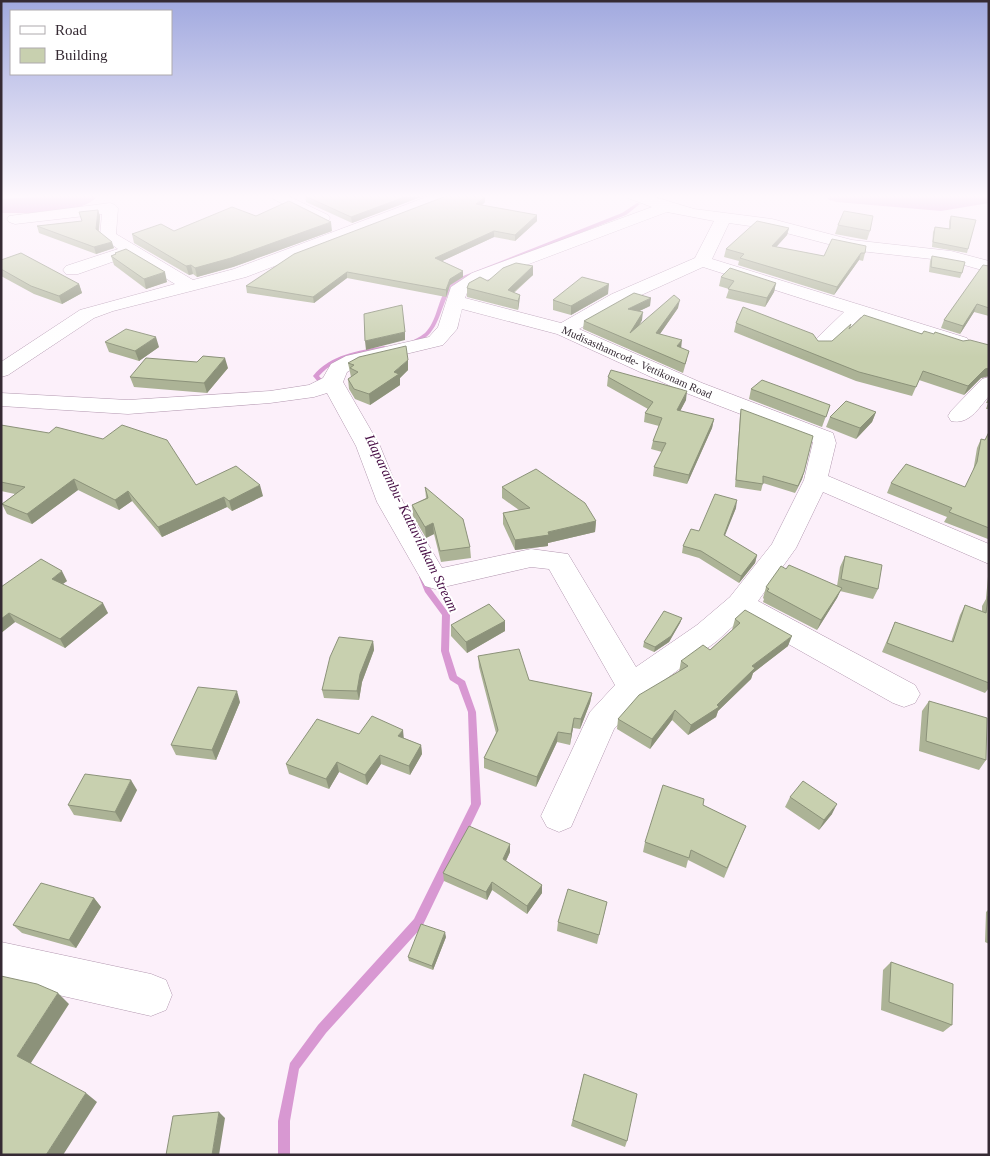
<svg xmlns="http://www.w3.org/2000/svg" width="990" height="1156" font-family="'Times New Roman',serif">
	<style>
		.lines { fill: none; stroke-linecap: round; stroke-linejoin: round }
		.stream { fill: #d898d2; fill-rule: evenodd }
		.river { fill: #d898d2; fill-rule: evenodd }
		.minor-casing { stroke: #b398b0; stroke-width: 1 }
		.minor { fill: #fff; fill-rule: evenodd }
		.wall { fill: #acb396 }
		.shaded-wall { fill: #8c927a }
		.building { fill: #c8d0af; stroke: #8c927a }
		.labels { text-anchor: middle; stroke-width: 4; stroke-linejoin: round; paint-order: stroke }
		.far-street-label { font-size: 11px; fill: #352a33; stroke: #fff }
		.water-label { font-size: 14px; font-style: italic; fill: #460d44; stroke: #fff }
	</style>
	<rect width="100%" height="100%" fill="#fcf0fa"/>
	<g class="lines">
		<path class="stream" d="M637,203L640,204L626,215L462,280C458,283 453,286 450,291C440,308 439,333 418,342C413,344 411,345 407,343C413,340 419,338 425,333C437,321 437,303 446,289C449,284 454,281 458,278L622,213Z
			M384,346L386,347V349C361,354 337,356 319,376L329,388L328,389H324L313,376C331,354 358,351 384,346Z
			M423,574L426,575L431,589L450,615L449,651L457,676L465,681L476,712L481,804L422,927L326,1033L299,1069L290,1121V1155H278V1121L290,1063L318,1025L414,919L471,804L468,712L458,685L450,680L449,678L441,651L442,615L425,592L419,577Z"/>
		<path class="river" d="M63,195H98C84,216 24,213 1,213V199Z
			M825,195H989V203L941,211L837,202L829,200Z"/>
		<defs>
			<path id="minor" d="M266,195H286L328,215L330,218L328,221H316Z
				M432,195H454L452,198L246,277L113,311L94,318L8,375L1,377V362L80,310L175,284L129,256L78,274H66L63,270L66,266L118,249L100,236L102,214L15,224L9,222L7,219L9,216L110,203L115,205L118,208L116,234L193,280L234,269Z
				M626,195H648L694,209L772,219L852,240L951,251L989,261V272L950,261L851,250L771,229L729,223L712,259L967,338L970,342L967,346L960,348L861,317L829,348H815L812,344L815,340L844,312L703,267L626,302L579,329L702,383L833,433L836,443L828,476L989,544V564L823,492L796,548L758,601L915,685L920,694L915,703L904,707L893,703L742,618L717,641L643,696L614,729L571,827L559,832L547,827L541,816L590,712L615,685L549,569L531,567L435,589L425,586L377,502L356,446L327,393L314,397L270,403L128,414L1,406V393L128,400L270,391L309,385L323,378L331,364L346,356L429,337L438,327L451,287L472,273L652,207L628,198ZM667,212L714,221L695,258L612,294L561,323L465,298L468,290L484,281ZM462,309L557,334L686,393L813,442L804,480L772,544L730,597L697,625L636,667L568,554L531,549L442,568L403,502L380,446L343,382L347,372L360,365L443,345L457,329Z
				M989,377V396C978,409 969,425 951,421L948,416L951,411L982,379Z
				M1,942L151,974L166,980L172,995L166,1010L151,1016L1,982Z"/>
		</defs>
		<use href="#minor" class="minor-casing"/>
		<use href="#minor" class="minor"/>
	</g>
	<path class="wall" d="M426,195L352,223L306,202L305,196Z
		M485,202L482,205L537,215V221L515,241L494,237L442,261L463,271V277L450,285L446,297L347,278L314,303L247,293L246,286Z
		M98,210L100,216L99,231L114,248L96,254L39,233L37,226L82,221Z
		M256,216L332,231L233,267L197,277L193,274L189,275L134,243L132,234L174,231Z
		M951,216L968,249L967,253L932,247L933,232L935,227L949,229V221Z
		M838,225L870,231L867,240L835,234Z
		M789,228L787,235L776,247L824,256L832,239L865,253L863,261L859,260L834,295L738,265L739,261L724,257L726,249Z
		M115,253L167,282L146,289L114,265L111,256L115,254Z
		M932,256L962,273L960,278L929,272L930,261Z
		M1,260L79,284L82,293L62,304L34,294L1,276Z
		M533,266V275L514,293L520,295L519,304L518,310L467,297V288Z
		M989,266V316L974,312L960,334L941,328L944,320Z
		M721,277L776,283L774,292L765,307L726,298L729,289L719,286Z
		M608,294L571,315L553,310V300Z
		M650,306L639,311L642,320L639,326L678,308L660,334L681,348L687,359L683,373L583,329L584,321Z
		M736,323L818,341H832L849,329L934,334L963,341L989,345V376L981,378L964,395L919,380L912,396L856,381L734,332Z
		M105,342L159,347L139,361L109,352Z
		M348,363L408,370L400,378V385L370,405L355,399L349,389L348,379L351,377Z
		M228,368L207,393L134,387L130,377Z
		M608,377L686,400L680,411L714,419L712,428L687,484L653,476L654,467L662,452L651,449L653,441L659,426L644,422L645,413L648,409L607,386Z
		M751,389L830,405L822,427L749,399Z
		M989,397V409H986L988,403H986Z
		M741,409L804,472L802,479L795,493L763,483L761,491L735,487L740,416Z
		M876,412L872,422L856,439L826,427L830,417Z
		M1,425L196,485L263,496L232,511L227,507L162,537L132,501L119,510L78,490L32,524L7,514L2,504L15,494L1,491Z
		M989,432V538L988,539L944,522L947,517L887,493L891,483L965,487L973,472L977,448L981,439L985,440Z
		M425,487L470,547L471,558L441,562L434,534L426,538L413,516L412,505L426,498Z
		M502,487L596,521L595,532L548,543V546L515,550L503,524V513L519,510L502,498Z
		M736,508L724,536L757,555L755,563L739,583L699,558L682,553L683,546L699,531Z
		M845,556L878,589L873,599L840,591L837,598L817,630L763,602L764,599L763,598L766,587L837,586L840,567Z
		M989,565V688L985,693L882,652L891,631L895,622L951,642L960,615L965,605L982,611V606L986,599Z
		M67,581L63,584L108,613L65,648L15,622L1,633V587Z
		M682,618L680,623L669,642L654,652L643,647L644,642Z
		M735,619L788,646L753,673L751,679L718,711L716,717L688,735L672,720L650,749L617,729L618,719L679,672L681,661L710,650L733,630H732Z
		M505,621V631L467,653L451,636V625Z
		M373,641L374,650L362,682L359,700L324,698L322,690Z
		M478,656L529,680L592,693L590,703L580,729L573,728L570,745L557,742L536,787L484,768V758L496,733L479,667Z
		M929,701L986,760L979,770L919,751L922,711Z
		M240,702L216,760L176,755L171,745Z
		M359,734L404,738L421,745L422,754L410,775L381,764L367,785L339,772L329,789L289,774L286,764Z
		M137,790L121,822L74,815L68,805Z
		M790,797L832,814L819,830L785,807Z
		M703,805L746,826L724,878L688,860L686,868L643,852L645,842Z
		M510,852L506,861L542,885V893L527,914L492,890L487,900L444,881L443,873Z
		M94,898L101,907L76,948L22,933L13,925Z
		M607,902L597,944L557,931L558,922Z
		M989,909V944L985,942L986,912Z
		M446,937L433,970L409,961L408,957Z
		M891,962L952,1025L943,1032L881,1010L883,970Z
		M584,1074L627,1141L625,1147L571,1126Z"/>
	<path class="shaded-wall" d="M410,195H426L352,223L351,217Z
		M485,197V202L476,210V204Z
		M98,210L100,216L98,236L96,229Z
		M537,215V221L515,241V235Z
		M331,222L332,231L233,267L197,277L195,268Z
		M789,228L787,235L770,254L772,246Z
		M494,231V237L436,264L435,258Z
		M112,242L114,248L96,254L94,247Z
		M861,253L859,260L834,295L837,287Z
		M191,265L193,274L189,275L186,266Z
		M533,266V275L507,298L508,290Z
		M463,271V277L450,285L446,297V290L450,279Z
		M165,272L167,282L146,289L144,279Z
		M347,272V278L314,303L313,297Z
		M776,283L774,292L765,307L767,298Z
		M79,284L82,293L62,304L59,296Z
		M609,284L608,294L571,315V306Z
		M520,295L519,304L518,310V301Z
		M651,298L650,306L627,317L628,309Z
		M680,300L678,308L655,341L656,333Z
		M977,304L974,312L960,334L963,326Z
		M643,312L642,320L630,340V333Z
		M405,332V340L366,350L365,341Z
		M156,337L159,347L139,361L135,351Z
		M682,340L681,349L677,346Z
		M225,358L228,368L207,393L204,383Z
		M408,360V370L400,378V385L370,405L369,394Z
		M989,368V376L981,378L964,395L968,386L985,369Z
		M687,391L686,400L676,419L677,410Z
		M876,412L872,422L856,439L860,428Z
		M714,419L712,428L687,484L689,475Z
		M804,472L802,479L795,493Z
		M74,479L78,490L32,524L27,514Z
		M260,485L263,496L232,511L229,501Z
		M128,491L132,501L119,510L115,500Z
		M224,497L227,507L162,537L158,527Z
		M737,500L736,508L722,543L724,535Z
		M596,521L595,532L548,543V546L515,550V540Z
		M433,523L434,534L426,538L425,527Z
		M757,555L755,563L739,583L741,576Z
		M62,571L67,581L57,588L52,579Z
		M842,588L837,598L817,630L821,620Z
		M103,603L108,613L65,648L60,639Z
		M9,613L15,622L1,633V619Z
		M682,618L680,623L669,642L654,652L655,647Z
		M505,621V631L467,653L466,642Z
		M792,636L788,646L753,673L751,679L718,711L716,717L688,735L691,725L717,705L752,666Z
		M373,641L374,650L362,682L359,700L357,691L360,674Z
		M237,691L240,702L216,760L212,750Z
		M592,693L590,703L580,729L581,719Z
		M675,710L672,720L650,749L652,739Z
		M574,718L573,728L570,745L571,734Z
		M403,730L404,740L398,736Z
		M558,732L557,742L536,787L537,777Z
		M421,745L422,754L410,775L409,766Z
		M380,755L381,764L367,785L365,775Z
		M337,762L339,772L329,789L326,779Z
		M131,780L137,790L121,822L115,812Z
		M837,804L832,814L819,830L824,820Z
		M510,844V852L503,867V859Z
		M492,882V890L487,900L486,892Z
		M542,885V893L527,914V906Z
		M94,898L101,907L76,948L69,940Z
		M445,932L446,937L433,970L432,966Z
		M58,993L69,1004L29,1066L17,1056Z
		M86,1093L97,1102L63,1155H46Z
		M219,1112L225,1118L219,1155H212Z"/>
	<path class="building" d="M307,195H410L351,217L305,196Z
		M449,195H478L485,197L476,204L537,215L515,235L494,231L435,258L463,271L450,279L446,290L347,272L313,297L246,286L294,254Z
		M289,201L331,222L231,258L195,268L191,265L186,266L132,234L161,224L174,231L232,207L256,216Z
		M98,210L96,229L112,242L94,247L37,226L82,221L79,212Z
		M844,211L873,216L870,231L838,225Z
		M951,216L976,220L968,249L933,242L935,227L950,229Z
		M757,221L789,228L772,246L824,256L832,239L866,246L865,253H861L837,287L740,258L744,254L726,249Z
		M126,249L165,272L144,279L111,256L116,254L115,253Z
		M21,253L79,284L59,296L31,286L1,269V260Z
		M932,256L965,262L962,273L931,267Z
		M516,263L533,266L508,290L520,295L518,301L467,288L469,283L480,277L488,281L503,268Z
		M983,265L989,266V308L977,304L963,326L944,320Z
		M730,268L776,283L767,298L728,289L734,281L721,277Z
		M582,277L609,284L571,306L553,300Z
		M634,293L651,298L628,309L643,312L630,333L674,295L680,300L656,333L682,340L677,346L689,351L685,364L584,321Z
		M402,305L405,332L365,341L364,314Z
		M743,307L813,334L818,341H832L851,324L849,329L864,315L922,334L924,331L934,334L935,332L963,341L970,340L989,345V368L985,369L968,386L923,371L916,387L859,372L736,323Z
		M126,329L156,337L135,351L105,342Z
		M406,346L408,360L394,372L399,374L369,394L354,389L348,379L358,372L350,368L354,365L348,363L359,357Z
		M203,356L225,358L204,383L130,377L146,358L197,362Z
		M611,370L687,391L677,410L714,419L689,475L654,467L666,443L653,441L662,418L645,413L653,402L608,377Z
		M762,380L830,405L826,417L751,389Z
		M846,401L876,412L860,428L830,417Z
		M741,409L813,436L804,472L798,486L763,476V484L736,480Z
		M1,425L49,433L56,427L103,439L122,425L167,440L196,485L236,466L260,485L229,501L224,497L158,527L128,491L115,500L74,479L27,514L2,504L25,487L1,482Z
		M989,432V528L949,512L952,508L891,483L906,464L965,487L977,462L981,439L985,440Z
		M536,469L585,503L596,521L548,532L549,535L515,540L503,513L530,508L502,487Z
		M425,487L463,519L470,547L440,551L433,523L425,527L412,505L428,498Z
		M715,494L737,500L724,535L757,555L741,576L701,551L683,546L691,529L699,531Z
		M845,556L882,565L878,589L841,579Z
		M41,559L62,571L52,579L103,603L60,639L9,613L1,619V587Z
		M789,565L842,588L821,620L767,591L769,589L766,587L781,566L786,569Z
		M988,596L989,597V683L887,643L895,622L953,642L965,605L986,613Z
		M489,604L505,621L466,642L451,625Z
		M745,610L792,636L752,666L755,668L717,705L719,707L691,725L675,710L652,739L618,719L639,695L688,666L681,661L703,645L710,650L740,623L735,619Z
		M664,611L682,618L671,636L655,647L644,642Z
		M339,637L373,641L360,674L357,691L322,690L330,657Z
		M519,649L529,680L592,693L581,719L574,718L571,734L558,732L537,777L484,758L498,730L478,656Z
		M198,687L237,691L212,750L171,745Z
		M929,701L987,718L986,760L926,741Z
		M372,716L403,730L398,736L421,745L409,766L380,755L365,775L337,762L326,779L286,764L317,719L359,734Z
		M85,774L131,780L115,812L68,805Z
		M803,781L837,804L824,820L790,797Z
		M663,785L704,799L703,805L746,826L727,868L691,850L689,858L645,842Z
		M469,826L510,844L503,859L542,885L527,906L492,882L486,892L443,873Z
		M41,883L94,898L69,940L13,925Z
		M568,889L607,902L599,935L558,922Z
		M421,924L445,932L432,966L408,957Z
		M891,962L953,984L952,1025L889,1002Z
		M1,976L37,984L58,993L17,1056L86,1093L46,1155H1Z
		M584,1074L637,1094L627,1141L573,1120Z
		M219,1112L212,1155H166L173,1116Z"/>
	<linearGradient id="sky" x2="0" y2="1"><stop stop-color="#a1a9df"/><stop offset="0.55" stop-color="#fef8fd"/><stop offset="1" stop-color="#fef8fd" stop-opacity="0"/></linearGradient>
	<rect width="990" height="357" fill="url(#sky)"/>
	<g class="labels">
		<g class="far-street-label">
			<text transform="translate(637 362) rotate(24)" y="4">Mudisasthamcode- Vettikonam Road</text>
		</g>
		<g class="water-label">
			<text transform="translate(412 523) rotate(64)" y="5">Idaparambu- Kattuvilakam Stream</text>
		</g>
	</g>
	<rect width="990" height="1156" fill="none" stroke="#352a33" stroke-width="5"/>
	<rect x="10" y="10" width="162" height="65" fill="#ffffff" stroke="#aeaaad"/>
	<rect x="20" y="26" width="25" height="8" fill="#ffffff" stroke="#aeaaad"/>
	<text x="55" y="35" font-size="15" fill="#352a33">Road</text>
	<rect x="20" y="48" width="25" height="15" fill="#c8d0af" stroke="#aeaaad"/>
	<text x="55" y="60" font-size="15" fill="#352a33">Building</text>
</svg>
